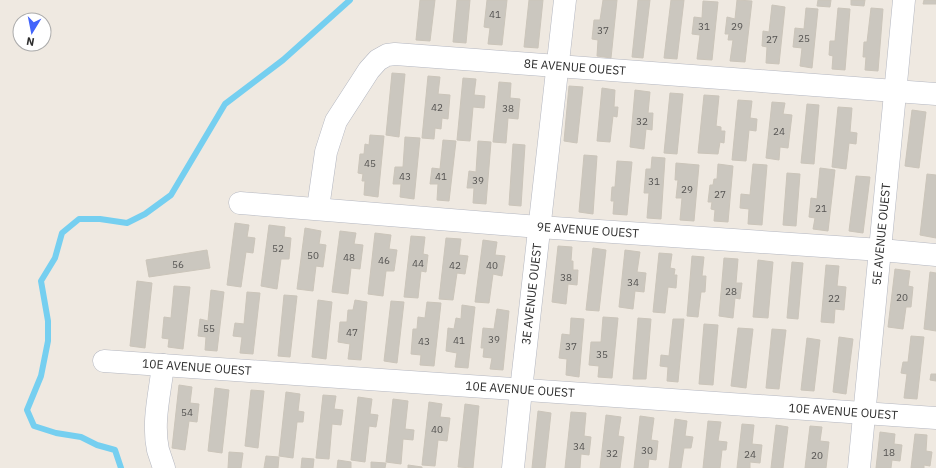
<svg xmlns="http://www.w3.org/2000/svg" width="936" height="468" font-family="'IBM Plex Sans',sans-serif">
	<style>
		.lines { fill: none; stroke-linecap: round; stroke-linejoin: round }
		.stream { stroke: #75cff0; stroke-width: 6 }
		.building { fill: #cbc7bf; stroke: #cbc5ba }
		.minor-casing { stroke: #b4b7c1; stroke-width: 23 }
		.minor { stroke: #fff; stroke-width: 22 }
		.labels { text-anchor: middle; stroke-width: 3.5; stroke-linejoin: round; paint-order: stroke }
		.number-label { font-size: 10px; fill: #555452 }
		.street-label { font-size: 12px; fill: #2e2e2e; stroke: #fff }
	</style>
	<rect width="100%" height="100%" fill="#efe9e1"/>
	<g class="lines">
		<path class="stream" d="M121,468L115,450L97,445L81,437L56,433L34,426L27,410L41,376L48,341V321L41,281L55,258L62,233L79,219H100L127,223L145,214L171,195L225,104L283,60L350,0"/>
	</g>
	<path class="building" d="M420,0H435L430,41L416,40Z
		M457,0H470L466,43L453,42Z
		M487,0H507L502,45L488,44L490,28L484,27Z
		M529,0H543L538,48L524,47Z
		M603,0H617L611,58L597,56L598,40L592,39L594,20H600Z
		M638,0H650L643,58L632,57Z
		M671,0H684L677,59L664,58Z
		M737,0L752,1L745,62L730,61L733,40H728L729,34H725L727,17L735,19Z
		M818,0H831L830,7L817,6Z
		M851,0H865L864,6L851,5Z
		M924,0H936V4H923Z
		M703,1L718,2L712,60L697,59L700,35L692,34L694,17L702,18Z
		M772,5L785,7L779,64L766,63L767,47L762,46L763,31L769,32Z
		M806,8L818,9L812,68L800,66L802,48L793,47L795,28L804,29Z
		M838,8L850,9L845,70L832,69L833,56L829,55L830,41H835Z
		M871,8L883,9L878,71L865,70L866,57H863L864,42H867Z
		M392,73L405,74L399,137L386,135Z
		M428,76L440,77L438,94L450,95L448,119L442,118L441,129L435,128L434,139L422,138Z
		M463,78L476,79L474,95L485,96L484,108L473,107L470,141L457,140Z
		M499,82L511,83L510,98L520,99L518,119L508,118L506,143L493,142Z
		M569,86L583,87L577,143L564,141Z
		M602,88L615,90L614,107H618L617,117L613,116L610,142L597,141Z
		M635,90L650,92L648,113H653L652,130L646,129L644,149L630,147Z
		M670,93L683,94L677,154L664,153Z
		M704,95L719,96L716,126L721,127V131H725L724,143L720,142L718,154L698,153Z
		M738,100L752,101L750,118L757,119L756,131L749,130L746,161L732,160Z
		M772,102L785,103L783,114L792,115L788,148L780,147L779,160L766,158Z
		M807,104L819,105L814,164L801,163Z
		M838,107L852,108L850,132L857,133L856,144L849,143L846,169L832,167Z
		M912,110L926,112L919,168L905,166Z
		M370,135L384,136L378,197L364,195L365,181H362L363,174L358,173L360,154H364L365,144L369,145Z
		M405,137L420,138L414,199L400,197L401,184H393L395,167H403Z
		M443,140L456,141L449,201L437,200L438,184H430L432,168L440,169Z
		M478,141L491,142L486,204L473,203L474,188H467L469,171L476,172Z
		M513,144L525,145L521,206L509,205Z
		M584,155L597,156L593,214L579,212Z
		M652,157L665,158L661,219L647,218L649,193H644L646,169H651Z
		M617,161L632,162L627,215L613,214L614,201H611L612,187H615Z
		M676,163L699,165L694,221L680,220L682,198H676L678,180H675Z
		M718,164L733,166L728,222L714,221L715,210L711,209L712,202H708L710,185H713L714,179H717Z
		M753,164L767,165L762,225L748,224L749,209L740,208L741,194L750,195Z
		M820,168L835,170L828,231L813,229L815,218L809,217L811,198L817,199Z
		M787,173L800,174L796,226L783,225Z
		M927,174L936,175V238L920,235Z
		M856,176L870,177L863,233L849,231Z
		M235,223L249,225L247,237L255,238L253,253L246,252L241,287L227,285Z
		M269,225L285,227L284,237L291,238L289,259H281L277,289L261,286Z
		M305,228L321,231L319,244L326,245L323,267L316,266L313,291L297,289Z
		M340,231L356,233L354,244L363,245L360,269L351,268L348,294L332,292Z
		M375,233L391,235L389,249L397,250L394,271H386L383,296L368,294Z
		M411,236L425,237L423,254L428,255L426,272L421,271L418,298L404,297Z
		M446,238L461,239L459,255L468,256L465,274L457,273L453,300L439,299Z
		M483,240L497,242L495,255L505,256L502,276L493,274L489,303L475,302Z
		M558,246L572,247L571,261H573V270H578L577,285L568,284L566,304L552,302Z
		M593,248L606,250L599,311L586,310Z
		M207,250L210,268L149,277L146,260Z
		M625,250L640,252L637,272L646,273L644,292L635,291L633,309L619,307Z
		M659,253L672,254L670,268L675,269L674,275H677L676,288L668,287L665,313L653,312Z
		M692,256L704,257L702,276H706L705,292H701L698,317L687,316Z
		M724,258L738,259L736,283H742L740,299L735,298L733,318L719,316Z
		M758,260L773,262L768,318L753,317Z
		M792,262L803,263L798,319L787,318Z
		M826,265L839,266L837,286L846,287L844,310L835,309L834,323L821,322Z
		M895,269L910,271L908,286L913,287L911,307H906L903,329L888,327Z
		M930,272L936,273V331L924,329Z
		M137,281L152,283L145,348L130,346Z
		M174,286L190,287L183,349L168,347L169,339L162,338L164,317L171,318Z
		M211,290L224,292L217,351L205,350L206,337L198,336L200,319L208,321Z
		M247,292L260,293L253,354L240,353L242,337L233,336L235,323L244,324Z
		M284,295L297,296L290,357L278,356Z
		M318,300L332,302L326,359L312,357Z
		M355,300L367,302L361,360L348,359L350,344L338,342L340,322H347L348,310H353Z
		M391,301L404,302L397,363L384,361Z
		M427,302L441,303L434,366L420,365L421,355L411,354L413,329H417L418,317L425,318Z
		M462,305L475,307L468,368L455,367L457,353L446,351L448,328L454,329L456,318L461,319Z
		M497,309L509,311L503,370L490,369L492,358L483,357L484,348H481L483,328L494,329Z
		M603,317L618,318L612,378L598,377L599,366L589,365L591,342H601Z
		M571,318L584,319L579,377L566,375L567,359L559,358L562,334L570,335Z
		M638,318L651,319L646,379H633Z
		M673,319H684L678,382L667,381L668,367L660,366L661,355L669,356Z
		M704,324L718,325L713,385L699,384Z
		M738,328L753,329L746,388L731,386Z
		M772,329L786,330L779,389L766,388Z
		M911,336L924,337L917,399L904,398L907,374L901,373L903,362H908Z
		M839,337L853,339L846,394L833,392Z
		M807,338L820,340L814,391L801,390Z
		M931,374H936V381L930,380Z
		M179,385L192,387L190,403L199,404L197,422L189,421L185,450L172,448Z
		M215,388L229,390L222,453L208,451Z
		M251,390L264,391L258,448L245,446Z
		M286,392L300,394L298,411L304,412L303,422H297L293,458L279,456Z
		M323,395L336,396L334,409L343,410L341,425L332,424L329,459L316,458Z
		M358,397L372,399L370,414L378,415L376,427L369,426L365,462L351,460Z
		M393,399L408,401L405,429L414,430L413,440L403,439L401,464L386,462Z
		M429,402L442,404L440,417L450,418L447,441L438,440L435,466L422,465Z
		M465,404L479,406L473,468L458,467Z
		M538,411L551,413L545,468H532Z
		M571,412L586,413L584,436L591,437L589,455L581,454L580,468H565Z
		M606,415L621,417L618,436L624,437L620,468H600Z
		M640,416L654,418L651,440L658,441L656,460L649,459L648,468H634Z
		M675,419L687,421L685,436L693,437L691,448H684L681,468H669Z
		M708,421L721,422L718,441L727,442L726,450H722L720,468H703Z
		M742,424L754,425L752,444L762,445L760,463L750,462V468H737Z
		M776,425L788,427L783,468H771Z
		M810,426L822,427L820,441L829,442L826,468H805Z
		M880,432L895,434L894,444L902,445L900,461L892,460L891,468H876Z
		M915,434L927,435L926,451L932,452L930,466L924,465V468H911Z
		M229,452L243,453L241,468H228Z
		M266,456L279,457L278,468H264Z
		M302,458L314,459L313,468H301Z
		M338,460L351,462V468H337Z
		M371,462L386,463L385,468H371Z
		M408,465L422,467V468H408Z"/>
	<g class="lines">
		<defs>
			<g id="minor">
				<path id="s1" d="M240,203L539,227L881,250L936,255"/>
				<path id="s2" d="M318,208L326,152L336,121L369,70L378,60L387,55L395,54L936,94"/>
				<path id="s3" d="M104,361L936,418"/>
				<path d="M163,365C160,393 152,422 158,450C160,456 162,462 164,468"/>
				<path id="s4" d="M513,468L521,390L565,0"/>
				<path id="s5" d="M859,468L904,0"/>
			</g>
		</defs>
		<use href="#minor" class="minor-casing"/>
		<use href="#minor" class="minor"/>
	</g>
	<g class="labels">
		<g class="number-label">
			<text x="495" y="18">41</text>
			<text x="704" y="30">31</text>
			<text x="737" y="30">29</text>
			<text x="603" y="34">37</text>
			<text x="804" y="42">25</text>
			<text x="772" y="43">27</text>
			<text x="437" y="111">42</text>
			<text x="508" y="112">38</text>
			<text x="642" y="125">32</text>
			<text x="779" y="135">24</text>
			<text x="370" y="167">45</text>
			<text x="405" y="180">43</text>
			<text x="441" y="180">41</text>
			<text x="478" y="184">39</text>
			<text x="654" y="185">31</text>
			<text x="687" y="193">29</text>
			<text x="720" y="198">27</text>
			<text x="821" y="212">21</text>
			<text x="278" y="252">52</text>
			<text x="313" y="259">50</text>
			<text x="349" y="261">48</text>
			<text x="384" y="264">46</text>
			<text x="418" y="267">44</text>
			<text x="178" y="268">56</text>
			<text x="455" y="269">42</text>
			<text x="492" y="269">40</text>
			<text x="566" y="281">38</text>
			<text x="633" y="286">34</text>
			<text x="731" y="295">28</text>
			<text x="902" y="301">20</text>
			<text x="834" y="302">22</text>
			<text x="209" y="332">55</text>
			<text x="352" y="336">47</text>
			<text x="494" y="343">39</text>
			<text x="459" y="344">41</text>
			<text x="424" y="345">43</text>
			<text x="571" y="350">37</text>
			<text x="602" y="358">35</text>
			<text x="187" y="416">54</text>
			<text x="437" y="433">40</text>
			<text x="579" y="450">34</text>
			<text x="647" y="454">30</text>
			<text x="889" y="456">18</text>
			<text x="612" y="457">32</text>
			<text x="750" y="458">24</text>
			<text x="817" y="459">20</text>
		</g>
		<g class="street-label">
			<text dy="4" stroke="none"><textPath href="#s2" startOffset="362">8E AVENUE OUEST</textPath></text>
			<text dy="4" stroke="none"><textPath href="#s1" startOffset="349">9E AVENUE OUEST</textPath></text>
			<text dy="4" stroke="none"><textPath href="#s5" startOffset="235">5E AVENUE OUEST</textPath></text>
			<text dy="4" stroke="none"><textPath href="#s4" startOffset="175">3E AVENUE OUEST</textPath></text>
			<text dy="4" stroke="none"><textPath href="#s3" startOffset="93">10E AVENUE OUEST</textPath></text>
			<text dy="4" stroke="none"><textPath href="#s3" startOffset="417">10E AVENUE OUEST</textPath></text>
			<text dy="4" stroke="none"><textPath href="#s3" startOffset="741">10E AVENUE OUEST</textPath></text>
		</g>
	</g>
	<g transform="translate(32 32) rotate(190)"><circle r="19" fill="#ffffff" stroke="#ababab"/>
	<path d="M0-3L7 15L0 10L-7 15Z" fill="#4264fb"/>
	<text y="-6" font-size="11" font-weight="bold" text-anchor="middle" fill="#2e2e2e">N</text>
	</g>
</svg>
